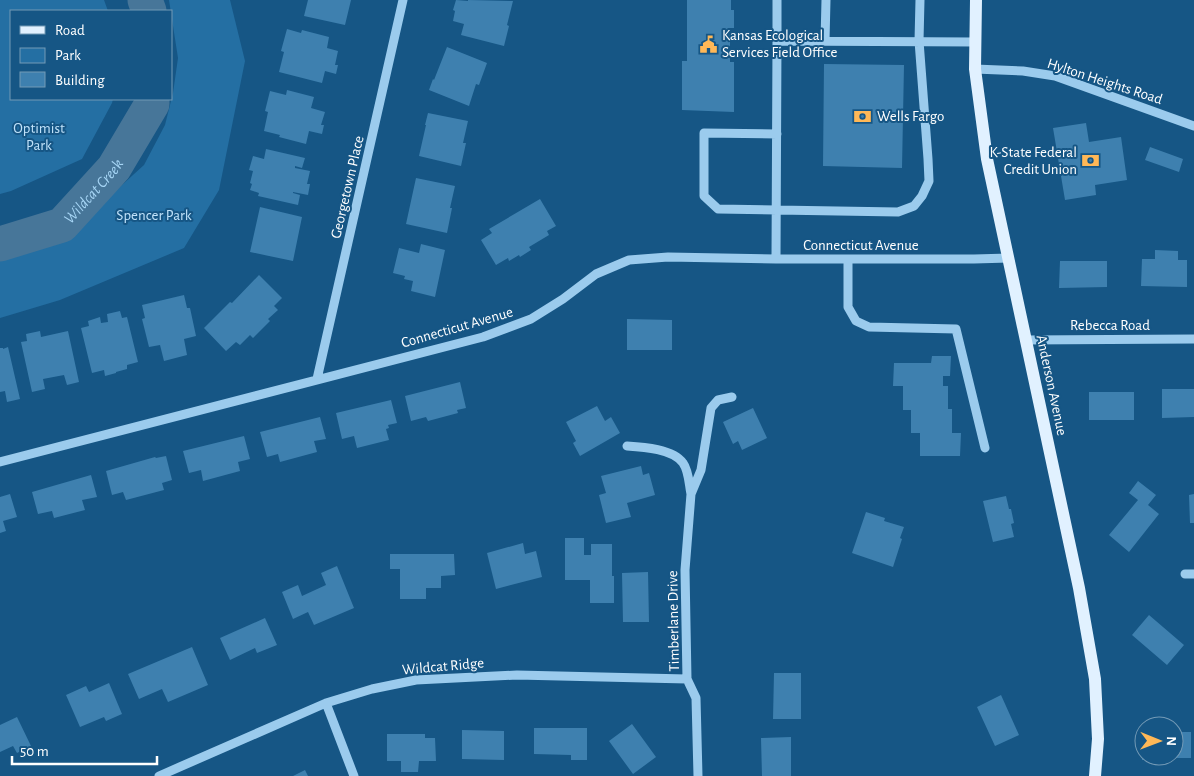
<svg xmlns="http://www.w3.org/2000/svg" width="1194" height="776" font-family="'Alegreya Sans',sans-serif">
	<style>
		.green { fill: #246fa3 }
		.lines { fill: none; stroke-linecap: round; stroke-linejoin: round }
		.river { stroke: #477699; stroke-width: 35 }
		.building { fill: #3e80af }
		.minor { stroke: #9bcbed; stroke-width: 9 }
		.major { stroke: #e1f1ff; stroke-width: 12 }
		.labels { text-anchor: middle; stroke-width: 4; stroke-linejoin: round; paint-order: stroke }
		.poi-label { font-size: 15px; fill: #fff; stroke: #165685; text-anchor: start }
		.street-label { font-size: 15px; fill: #fff; stroke: #165685 }
		.park-label { font-size: 15px; fill: #c0e2fa; stroke: #165685 }
		.water-label { font-size: 16px; font-style: italic; fill: #a6d5f5; stroke: #165685 }
	</style>
	<rect width="100%" height="100%" fill="#165685"/>
	<path class="green" d="M0,0H104L108,11H11V99H113L112,103L82,159L11,191L0,194Z
		M169,0H230L245,61L219,190L184,248L60,300L0,318V259L63,233L101,204L144,165L165,125L173,93L178,58Z"/>
	<g class="lines">
		<g class="river">
			<path d="M145,0L149,11"/>
			<path id="s1" d="M0,244L62,225L114,168L152,104V99"/>
		</g>
	</g>
	<path class="building" d="M308,0H351L345,25L304,16Z
		M456,0L468,1V0L513,1L507,25L509,26L504,46L461,35L464,24L453,21L455,11L453,10Z
		M687,0H731V10H734V28H730V62H734V112L682,110V61H687Z
		M287,29L301,33L302,30L329,37L327,48L338,51L335,65H338L336,74L325,71L322,83L279,72L284,52L281,51Z
		M447,47L487,63L479,85L476,84L469,106L429,90L433,79L434,80Z
		M824,64L904,65L902,168L823,166Z
		M287,90L314,97L311,108L325,112L321,125H324L322,134L309,131L306,144L279,137L280,135L264,131L268,112L265,111L270,91L286,95Z
		M428,113L468,121L463,143H466L461,166L419,156L426,125H425Z
		M1086,123L1089,142L1121,137L1127,180L1095,185L1096,195L1065,200L1053,128Z
		M1150,147L1183,159L1179,172L1145,160Z
		M266,149L305,158L302,168L295,166V168L310,171L307,184H310L308,195L293,192V193L300,195L298,205L258,196L259,193L250,190L252,184L250,183L253,171L249,170L253,156L264,159Z
		M416,178L455,186L450,208H452L447,233L406,224Z
		M540,199L556,226L547,231L549,235L529,247L531,250L520,257L519,255L509,261L508,258L496,265L481,240L492,233L489,229Z
		M260,207L302,217L293,261L250,252Z
		M421,244L445,250L435,297L411,291L413,281L404,279L405,276L393,273L399,248L419,253Z
		M1155,250L1178,251V260H1187V287L1141,286L1142,259H1155Z
		M1060,261H1107V287L1059,288Z
		M259,275L282,298L274,306L278,310L268,319L270,321L253,338L250,335L240,345L236,342L226,351L204,328L230,302L232,303Z
		M184,295L187,308H190L196,336L184,339L187,355L164,361L160,345L149,347L142,319L145,318L142,305Z
		M120,311L122,318L127,317L138,362L127,365V369L116,372V373L105,376L104,370L92,373L81,328L89,326L88,321L100,317L101,323L108,322L107,314Z
		M627,319L672,320V350H627Z
		M40,331L41,337L68,331L79,382L67,385L64,375L43,379L45,389L32,392L21,342L27,341L26,334Z
		M8,347L20,399L7,402L5,391L0,392V348H3V349Z
		M932,356H951L950,376H943V386H948V409H952V433H961L960,456H920V433H911V410H903V386H893L894,363H931Z
		M460,382L466,408L457,410L458,413L428,421L426,417L411,421L405,396Z
		M1162,389H1194V417L1162,418Z
		M1089,392H1134V420H1089Z
		M391,400L397,423L388,425L389,428L386,429L389,440L357,448L354,436L342,439L336,413Z
		M597,406L605,421L611,417L620,433L580,456L573,443L576,441L566,422Z
		M753,408L767,438L742,450L738,441L733,444L723,422Z
		M320,417L326,439L314,441L317,452L280,462L278,454L267,457L260,432Z
		M244,436L250,459L238,462L240,471L203,481L201,470L189,473L183,451Z
		M166,456L172,480L162,483L164,490L126,500L123,492L112,495L106,471L155,457L156,458Z
		M641,466L643,475L649,473L655,495L627,503L631,517L606,523L599,495L606,493L601,476Z
		M91,475L97,497L82,500L85,510L54,518L52,511L38,514L32,492Z
		M1138,481L1156,495L1148,505L1159,514L1129,552L1109,535L1138,500L1129,493Z
		M10,494L17,517L3,521L6,531L0,533V497Z
		M1194,494V523H1190L1189,495Z
		M1006,496L1009,509H1011L1014,523L1011,524L1014,537L993,542L983,501Z
		M866,512L885,518L884,521L904,527L900,538L902,539L893,567L852,553Z
		M565,538H584V555H591V544H612V576H614V603H590V580H565Z
		M523,543L525,554L536,551L542,577L496,589L487,553Z
		M390,554H454L455,575L441,576V588H426V599H400V569H390Z
		M337,566L354,608L314,625L308,612L293,619L282,592L298,585L302,596L326,585L321,573Z
		M648,572L649,622H623L622,573Z
		M1149,615L1184,645L1167,665L1132,635Z
		M265,618L277,645L257,653L255,648L230,660L220,638Z
		M192,647L208,685L168,702L162,689L139,699L128,674Z
		M774,673H801V719H773Z
		M109,683L122,714L106,721L104,717L80,727L66,695L86,686L89,692Z
		M1001,695L1019,735L995,746L977,707Z
		M17,717L31,746L17,753L13,746L0,752V725Z
		M632,724L656,757L633,774L609,741Z
		M534,728H587V760H571V755L534,754Z
		M462,730L504,731V760L462,759Z
		M1142,732H1144V756H1174V732H1191V758H1167V760H1142Z
		M387,734H425V738H435L436,761H419L418,772H401V761H387Z
		M791,737V776H762L761,738Z
		M305,770L308,776H293Z"/>
	<g class="lines">
		<path class="minor" d="M777,41V0
			M825,41L826,0
			M975,69L1023,71L1055,76L1194,126
			M777,134L704,133V196L718,209L898,212L914,206L922,196L929,181L928,159L919,41L920,0
			M776,259L777,41L975,42
			M848,259V307L856,321L869,327L956,329L985,448
			M1025,340L1194,339
			M317,379L403,0
			M627,446C644,447 673,449 683,463C689,471 689,485 691,494
			M0,462L483,337L531,319L563,299L596,274L629,260L668,257L776,259H974L1009,258
			M1185,574H1194
			M326,703L354,776
			M159,776L326,703L372,689L416,680L517,675L687,679
			M698,776L696,698L687,679L685,570L691,494L701,470L711,408L718,400L732,397"/>
		<path class="major" d="M976,0L975,69L987,159L1079,588L1095,679L1098,739L1095,776"/>
	</g>
	<defs>
		<symbol id="civic-bare" viewBox="-9 -9 18 18"><path d="M-.6-6.5H3V-4.5H.6V-3L4-1V1h2V6H-6V1h2V-1L-.6-3ZM-1.2 2.5V6h2.4V2.5Z" fill="#ffb857" stroke="#165685" stroke-width="2.5" paint-order="stroke"/></symbol>
		<symbol id="bank-bare" viewBox="-9 -9 18 18"><path d="M-6-4H6V4H-6ZM0-2.3a2.3 2.3 0 1 0 0 4.6a2.3 2.3 0 1 0 0-4.6Z" fill="#ffb857" stroke="#165685" stroke-width="2.5" paint-order="stroke"/></symbol>
	</defs>
	<g fill-rule="evenodd">
		<use href="#civic-bare" x="696" y="32" width="25" height="25"/>
		<use href="#bank-bare" x="850" y="104" width="25" height="25"/>
		<use href="#bank-bare" x="1078" y="148" width="25" height="25"/>
	</g>
	<g class="labels">
		<g class="poi-label">
			<text x="722" y="40">Kansas Ecological<tspan x="722" dy="17">Services Field Office</tspan></text>
			<text x="877" y="121">Wells Fargo</text>
			<text x="1077" y="157" text-anchor="end">K-State Federal<tspan x="1077" dy="17">Credit Union</tspan></text>
		</g>
		<g class="street-label">
			<text transform="translate(1105 81) rotate(18)" y="5">Hylton Heights Road</text>
			<text transform="translate(347 187) rotate(-77)" y="5">Georgetown Place</text>
			<text x="861" y="250">Connecticut Avenue</text>
			<text x="1110" y="330">Rebecca Road</text>
			<text transform="translate(457 327) rotate(-16)" y="5">Connecticut Avenue</text>
			<text transform="translate(1052 385) rotate(78)" y="5">Anderson Avenue</text>
			<text transform="translate(673 621) rotate(-91)" y="5">Timberlane Drive</text>
			<text transform="translate(443 666) rotate(-5)" y="5">Wildcat Ridge</text>
		</g>
		<g class="park-label">
			<text x="39" y="133">Optimist<tspan x="39" dy="17">Park</tspan></text>
			<text x="154" y="220">Spencer Park</text>
		</g>
		<g class="water-label">
			<text dy="6" stroke="none"><textPath href="#s1" startOffset="111">Wildcat Creek</textPath></text>
		</g>
	</g>
	<rect x="10" y="10" width="162" height="90" fill="#165685" stroke="#739ab6"/>
	<rect x="20" y="26" width="25" height="8" fill="#e1f1ff" stroke="#739ab6"/>
	<text x="55" y="35" font-size="15" fill="#ffffff">Road</text>
	<rect x="20" y="48" width="25" height="15" fill="#246fa3" stroke="#739ab6"/>
	<text x="55" y="60" font-size="15" fill="#ffffff">Park</text>
	<rect x="20" y="72" width="25" height="15" fill="#3e80af" stroke="#739ab6"/>
	<text x="55" y="85" font-size="15" fill="#ffffff">Building</text>
	<g transform="translate(1159 741) rotate(91)"><circle r="24" fill="#165685" stroke="#739ab6"/>
	<path d="M0-4L9 19L0 12L-9 19Z" fill="#ffb857"/>
	<text y="-8" font-size="14" font-weight="bold" text-anchor="middle" fill="#ffffff">N</text>
	</g>
	<path d="M12 756v8h145v-8" fill="none" stroke="#ffffff" stroke-width="2.5"/>
	<text x="20" y="756" font-size="15" fill="#ffffff" stroke="#165685" stroke-width="4" paint-order="stroke">50 m</text>
</svg>
